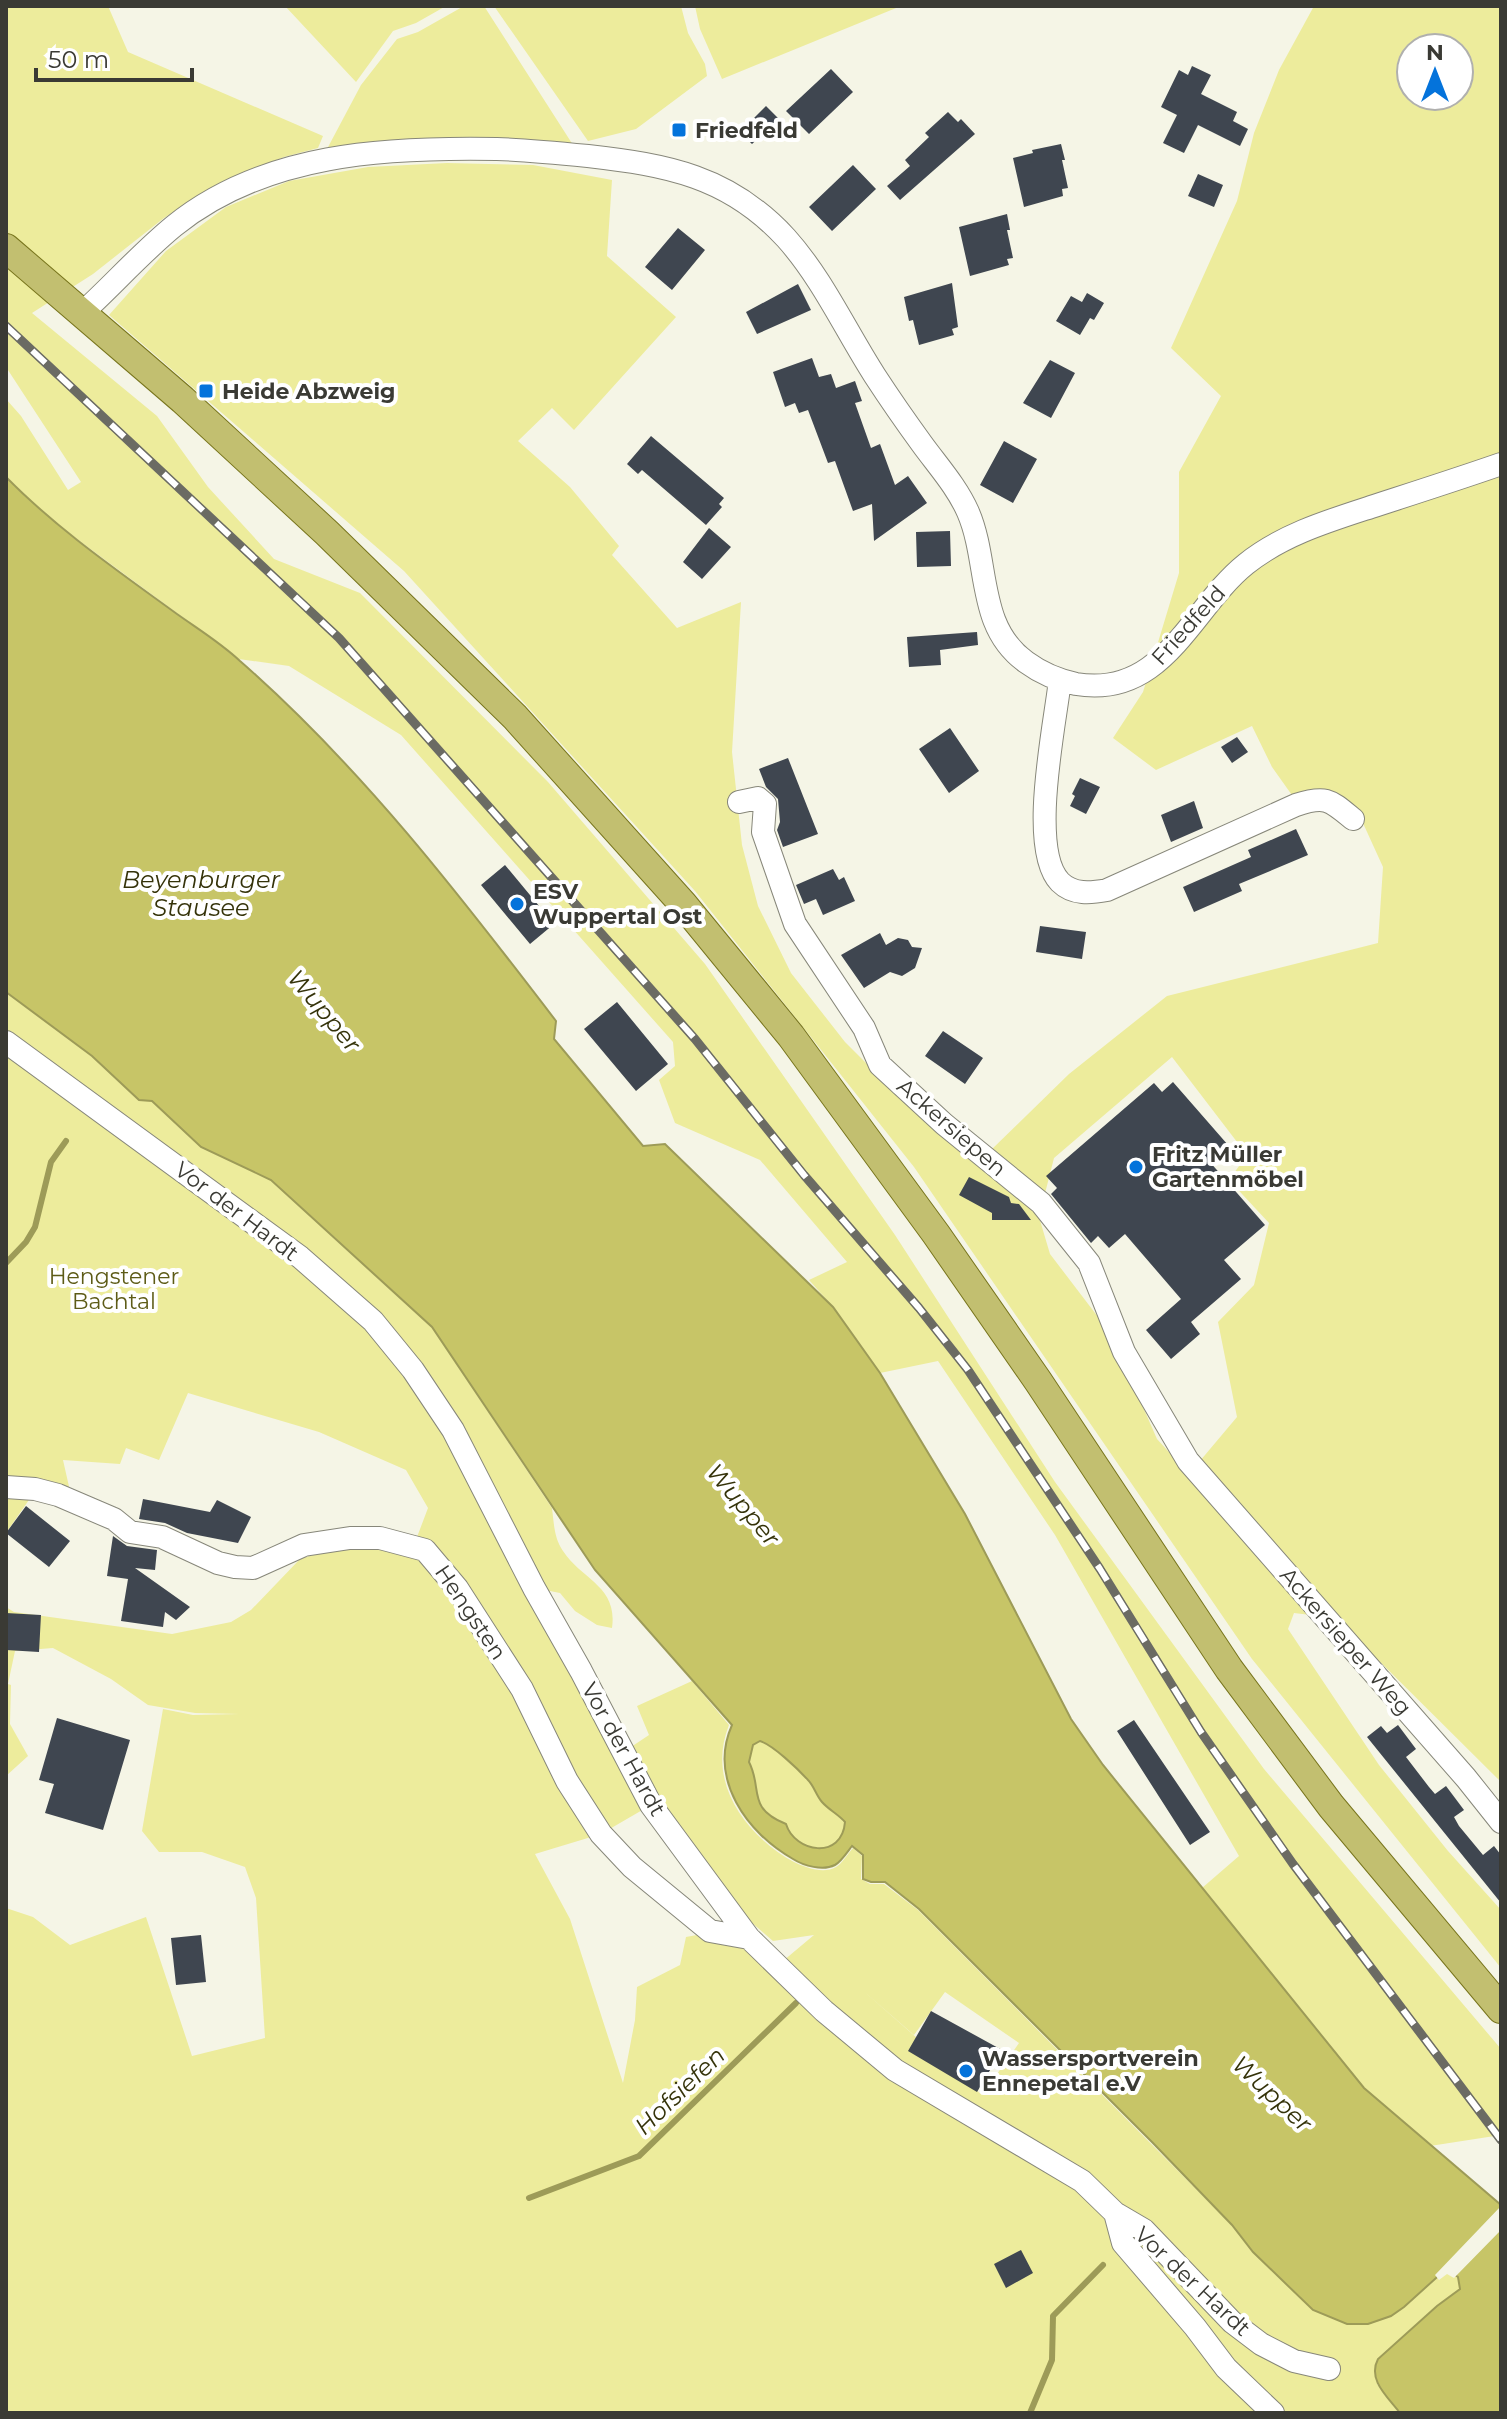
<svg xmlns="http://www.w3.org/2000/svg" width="1507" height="2419" font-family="Montserrat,sans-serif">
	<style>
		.green { fill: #edec9c; fill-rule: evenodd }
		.water { fill: #c7c567; stroke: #9d9b58; stroke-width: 2; fill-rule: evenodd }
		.pier { fill: #f5f5e6 }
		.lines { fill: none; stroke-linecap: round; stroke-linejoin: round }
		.stream { stroke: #9d9b58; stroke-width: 6 }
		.building { fill: #3f4650 }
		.minor-casing { stroke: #87877a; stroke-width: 24 }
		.major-casing { stroke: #78751d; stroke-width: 30 }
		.minor { stroke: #fff; stroke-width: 22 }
		.major { stroke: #c2bf70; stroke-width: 28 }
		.rail-casing { stroke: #6b6b63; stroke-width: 9 }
		.rail { stroke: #fff; stroke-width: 6; stroke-dasharray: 18; stroke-linecap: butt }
		.poi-dot { fill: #0473db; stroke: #fff; stroke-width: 3 }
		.labels { text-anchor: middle; stroke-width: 8; stroke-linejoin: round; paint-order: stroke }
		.poi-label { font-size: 22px; font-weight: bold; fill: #3a3a34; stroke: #fff; text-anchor: start }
		.street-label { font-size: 22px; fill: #3a3a34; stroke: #fff }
		.park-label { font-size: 22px; fill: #5d5b16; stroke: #fff }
		.water-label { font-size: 24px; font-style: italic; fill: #35330a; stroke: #fff }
	</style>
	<rect width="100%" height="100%" fill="#f5f5e6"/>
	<path class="green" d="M6,6H108L128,52L323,136L318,148L284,157L216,185L164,218L93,274L32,313L157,416L208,487L274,559L360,593L548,782L705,964L895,1235L1055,1482L1264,1769L1501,2049V2135L1430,2146L1364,2088L1202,1888L1239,1856L1055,1535L938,1361L880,1373L833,1307L809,1280L847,1262L760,1160L675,1123L659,1080L675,1066L673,1042L401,735L289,666L239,659L39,511L6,477V399L21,416L68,490L81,482L6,367Z
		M285,6H446L416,23L393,31L356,82Z
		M464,6H484L573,145L327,149L361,85L397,39L418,32Z
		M494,6H681L688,33L705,64L707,76L636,129L588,141Z
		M695,6H901L722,79L700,29Z
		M1314,6H1501V1782L1358,1640L1319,1616L1294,1613L1288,1629L1379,1765L1448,1851L1501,1910V1968L1252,1659L914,1167L695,891L404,571L109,315L166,251L226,207L289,181L368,167L447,163L533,165L612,180L607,256L676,317L574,430L552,408L518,441L570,487L619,546L612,555L677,628L741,602L732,752L742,845L758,906L791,973L845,1042L879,1076L990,1151L1069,1074L1167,996L1378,943L1383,867L1357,810L1294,798L1272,767L1252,726L1156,770L1113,738L1143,692L1179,573V472L1221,396L1171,348L1237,201L1254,133L1279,70ZM1411,48H1459V96H1411ZM1172,1057L1247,1155L1229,1180L1269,1223L1254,1285L1218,1322L1237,1417L1189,1474L1157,1439L1111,1334L1050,1254L1039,1217L1054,1158Z
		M6,992L92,1056L139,1100L152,1101L201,1147L271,1180L432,1327L552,1508C554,1524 554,1538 563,1551C582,1580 618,1586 612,1628L597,1625L575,1611L560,1593L535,1588L651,1805L601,1834L535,1854L570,1919L623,2083L635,2020L637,1987L680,1965L686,1937L719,1931L777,1966L814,1935L773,1941L742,1914L659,1798L631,1747L649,1735L637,1706L692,1681L729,1725C706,1782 745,1835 794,1862C806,1868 824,1874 836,1867C842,1864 848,1853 853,1848L862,1856L861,1879L870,1884H884L918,1910L1232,2225L1253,2252L1368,2324L1377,2320L1446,2269L1459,2277L1461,2289L1437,2306L1378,2359L1377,2384L1400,2413H6V1908L33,1917L70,1945L146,1917L192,2056L265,2038L256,1898L245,1867L202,1852H159L142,1831L163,1709L193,1715L239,1714L195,1713L148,1705L111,1679L53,1648L15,1651L8,1684L11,1685L10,1724L28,1756L6,1776V1607L14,1612L172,1634L231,1622L251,1610L300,1559L338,1547L414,1545L428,1508L406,1470L319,1432L188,1393L159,1460L126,1448L120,1464L63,1460L70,1491L31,1497L6,1533ZM860,1988L914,2035L945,1992L1019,2043L982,2095Z
		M760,1741C773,1745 798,1769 808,1780C814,1786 816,1796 822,1802C829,1810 838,1814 845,1823C841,1859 795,1853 786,1824C746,1808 763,1789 749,1762L753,1745Z"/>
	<path class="water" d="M6,477C57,529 118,571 177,614C198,629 221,643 240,661C361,767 459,894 556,1021L554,1039L643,1146L665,1144L833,1307L880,1373L965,1514L1071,1719L1103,1765L1364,2088L1501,2205V2413H1400C1388,2397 1367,2380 1378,2359L1437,2306L1460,2289L1458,2277L1446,2269L1404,2307L1391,2316L1368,2324H1347L1313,2310L1253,2252L1232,2225L1152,2142L919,1909L885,1882H871L863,1879V1855L852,1846C848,1851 841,1862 835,1865C823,1871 804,1866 793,1859C747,1833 708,1779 732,1725L595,1570L432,1327L271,1180L201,1147L152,1101L139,1100L92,1056L6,992ZM760,1741C773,1745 798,1769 808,1780C814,1786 816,1795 822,1802C829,1810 838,1814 845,1822C842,1860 795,1853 786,1824C746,1808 763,1789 749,1762L753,1745Z"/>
	<path class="pier" d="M1501,2206V2230L1454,2278L1447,2274L1439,2280L1435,2275Z"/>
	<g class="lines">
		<path class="stream" d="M6,1263L26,1242L35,1227L51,1162L66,1141
			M529,2198L639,2156L796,2003
			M1030,2413L1052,2360L1053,2316L1103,2265"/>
	</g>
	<path class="building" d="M1192,66L1211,75L1201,94L1237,112L1233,121L1248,129L1240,146L1198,125L1184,153L1163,143L1177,115L1161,107L1179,70L1188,75Z
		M831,69L853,92L809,134L786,111Z
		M766,106L779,119L752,144L740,132Z
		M948,112L958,122L961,119L975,134L900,200L887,186L910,166L905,160L929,137L925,133Z
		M1061,144L1065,160H1062L1068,188L1062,189L1063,196L1024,207L1013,158L1033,153L1032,150Z
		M853,165L876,189L832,231L809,207Z
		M1198,174L1223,185L1214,207L1188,196Z
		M1007,214L1010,230H1007L1013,258L1007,259L1009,265L970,276L959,227Z
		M678,228L705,250L672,290L645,267Z
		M952,283L958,327L952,329L954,335L919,345L913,320L909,321L904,297Z
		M798,284L811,310L757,334L746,312Z
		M1087,293L1104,303L1094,320L1090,318L1080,335L1056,321L1071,296L1082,302Z
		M812,358L819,377L831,374L836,388L855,381L862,401L855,403L871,448L880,444L895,485L908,476L927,503L874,541L872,504L853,511L835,461L828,463L808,410L799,413L795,403L785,407L773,372Z
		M1050,360L1075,373L1051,418L1023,403Z
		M651,436L724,498L719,504L722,507L706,525L642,470L638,474L627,464Z
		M1004,441L1037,459L1013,503L980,485Z
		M709,528L731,547L702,579L683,562Z
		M950,531L951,566L917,567L916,532Z
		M977,632L978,645L940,650L941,665L909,667L907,637Z
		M950,728L979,771L949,793L919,749Z
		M1237,737L1248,752L1232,763L1221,747Z
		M788,758L818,834L783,847L777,830L780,822L778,799L766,787L759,769Z
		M1080,778L1100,787L1086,814L1070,806L1075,796L1072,794Z
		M1194,801L1203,828L1171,842L1161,815Z
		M1296,829L1308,855L1239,884L1242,891L1194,912L1183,887L1251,857L1248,850Z
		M505,865L554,924L530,944L481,885Z
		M833,869L839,880L844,877L855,901L823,915L816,899L804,904L796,885Z
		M1040,926L1086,932L1082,959L1036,952Z
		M880,933L886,945L898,938L908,940L912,947L922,948L915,968L902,976L890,972L864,988L841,955Z
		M617,1002L668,1064L636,1091L584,1029Z
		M943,1031L983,1058L965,1084L925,1056Z
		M1173,1082L1228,1145L1209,1161L1265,1225L1224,1260L1241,1279L1191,1322L1200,1334L1171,1359L1146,1330L1181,1299L1125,1234L1109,1248L1098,1236L1091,1243L1051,1194L1057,1188L1046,1176L1154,1083L1162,1092Z
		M969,1177L1009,1197L1011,1203L1019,1204L1031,1220H992V1213L959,1195Z
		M143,1499L210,1512L217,1500L251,1517L238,1543L187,1533L165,1523L139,1519Z
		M26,1506L70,1541L49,1567L6,1533Z
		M113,1536L127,1546L157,1550L155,1570L135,1568L190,1607L176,1620L165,1612L163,1627L121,1621L128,1579L107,1576Z
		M6,1613L41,1615L39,1652L6,1650Z
		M57,1718L130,1740L103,1830L45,1813L54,1784L39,1780Z
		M1134,1720L1210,1832L1190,1845L1117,1731Z
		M1398,1725L1416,1749L1406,1757L1429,1787L1435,1794L1446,1786L1464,1810L1454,1817L1459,1826L1483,1855L1494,1846L1501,1855V1903L1367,1737L1381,1726L1387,1733Z
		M201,1935L206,1982L176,1985L171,1938Z
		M931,2011L1002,2050L977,2092L908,2051Z
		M1021,2250L1033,2273L1006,2288L994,2264Z"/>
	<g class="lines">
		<defs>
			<path id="minor" d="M81,314C112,286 141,253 174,226C264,153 386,147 497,149C527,150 558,153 588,156C667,165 729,176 786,238C822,278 846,331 875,376C890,399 906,422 922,444C938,466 957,487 968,512C990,563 976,626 1026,662C1041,673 1057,680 1076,684C1164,699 1191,608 1246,564C1282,535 1328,521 1371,507C1414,493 1458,479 1501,464
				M1060,680C1055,725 1028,849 1060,882C1073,895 1091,893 1107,890L1296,805C1326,795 1330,800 1353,819
				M739,802L758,798L765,804L763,832L795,924L864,1028L880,1065L944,1124L1041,1203L1089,1263L1124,1352L1188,1461L1466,1778L1501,1822
				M6,1042L300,1257L373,1321L413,1370L453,1430L534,1588L581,1671L651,1805L749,1938L824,2011L895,2070L1082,2181L1115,2213L1144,2230L1232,2322L1261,2344L1294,2361L1329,2369
				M6,1487L35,1489L58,1495L114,1519L130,1532L162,1537L218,1563L235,1567L253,1568L304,1545L350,1538H380L425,1550L457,1588L522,1689L567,1781L601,1834L632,1867L710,1931L749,1938
				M1115,2213L1123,2243L1195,2327L1226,2368L1273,2413"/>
			<path id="major" d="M6,248L183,400L327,533L515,717L683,904L791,1036L936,1234L1038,1381L1229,1669L1331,1806L1501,2009"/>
		</defs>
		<use href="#minor" class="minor-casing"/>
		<use href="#major" class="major-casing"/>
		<use href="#minor" class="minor"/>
		<use href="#major" class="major"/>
		<defs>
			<path id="rail" d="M6,326L339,638L695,1039L804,1175L919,1308L968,1370L1100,1569L1201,1732L1293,1864L1501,2140"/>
		</defs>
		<use href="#rail" class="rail-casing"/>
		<use href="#rail" class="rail"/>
	</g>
	<g class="poi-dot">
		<rect x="671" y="122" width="16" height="16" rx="4"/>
		<rect x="198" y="383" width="16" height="16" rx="4"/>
		<circle cx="517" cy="904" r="8"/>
		<circle cx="1136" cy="1167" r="8"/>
		<circle cx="966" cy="2071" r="8"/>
	</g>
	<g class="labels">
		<g class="poi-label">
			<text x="695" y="138">Friedfeld</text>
			<text x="222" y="399">Heide Abzweig</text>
			<text x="533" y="899">ESV<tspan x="533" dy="25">Wuppertal Ost</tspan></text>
			<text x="1152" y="1162">Fritz Müller<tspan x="1152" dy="25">Gartenmöbel</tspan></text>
			<text x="982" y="2066">Wassersportverein<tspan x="982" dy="25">Ennepetal e.V</tspan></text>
		</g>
		<g class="street-label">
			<text transform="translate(1188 625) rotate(-48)" y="8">Friedfeld</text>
			<text transform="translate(952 1127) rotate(41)" y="8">Ackersiepen</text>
			<text transform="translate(237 1211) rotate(37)" y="8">Vor der Hardt</text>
			<text transform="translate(471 1612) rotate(56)" y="8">Hengsten</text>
			<text transform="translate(1346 1641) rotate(49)" y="8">Ackersieper Weg</text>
			<text transform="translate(624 1749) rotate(61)" y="8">Vor der Hardt</text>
			<text transform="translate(1193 2281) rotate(43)" y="8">Vor der Hardt</text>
		</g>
		<g class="park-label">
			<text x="114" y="1284">Hengstener<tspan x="114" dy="25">Bachtal</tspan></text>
		</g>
		<g class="water-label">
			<text x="201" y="888">Beyenburger<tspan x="201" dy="28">Stausee</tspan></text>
			<text transform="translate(324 1011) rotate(50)" y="8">Wupper</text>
			<text transform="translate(743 1505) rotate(50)" y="8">Wupper</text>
			<text transform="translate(680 2091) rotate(-44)" y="8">Hofsiefen</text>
			<text transform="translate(1272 2094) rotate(43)" y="8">Wupper</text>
		</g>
	</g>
	<rect width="1507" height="2419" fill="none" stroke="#3a3a34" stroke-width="16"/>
	<g transform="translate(1435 72)"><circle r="38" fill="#ffffff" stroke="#b0b0ae" stroke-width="2"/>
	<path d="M0-6L14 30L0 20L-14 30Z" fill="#0473db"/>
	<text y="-12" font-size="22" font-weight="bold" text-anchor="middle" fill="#3a3a34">N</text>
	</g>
	<path d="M36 68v12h156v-12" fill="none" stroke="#3a3a34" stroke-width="4"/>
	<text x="48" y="68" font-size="24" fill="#3a3a34" stroke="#ffffff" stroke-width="6" paint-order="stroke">50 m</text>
</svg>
